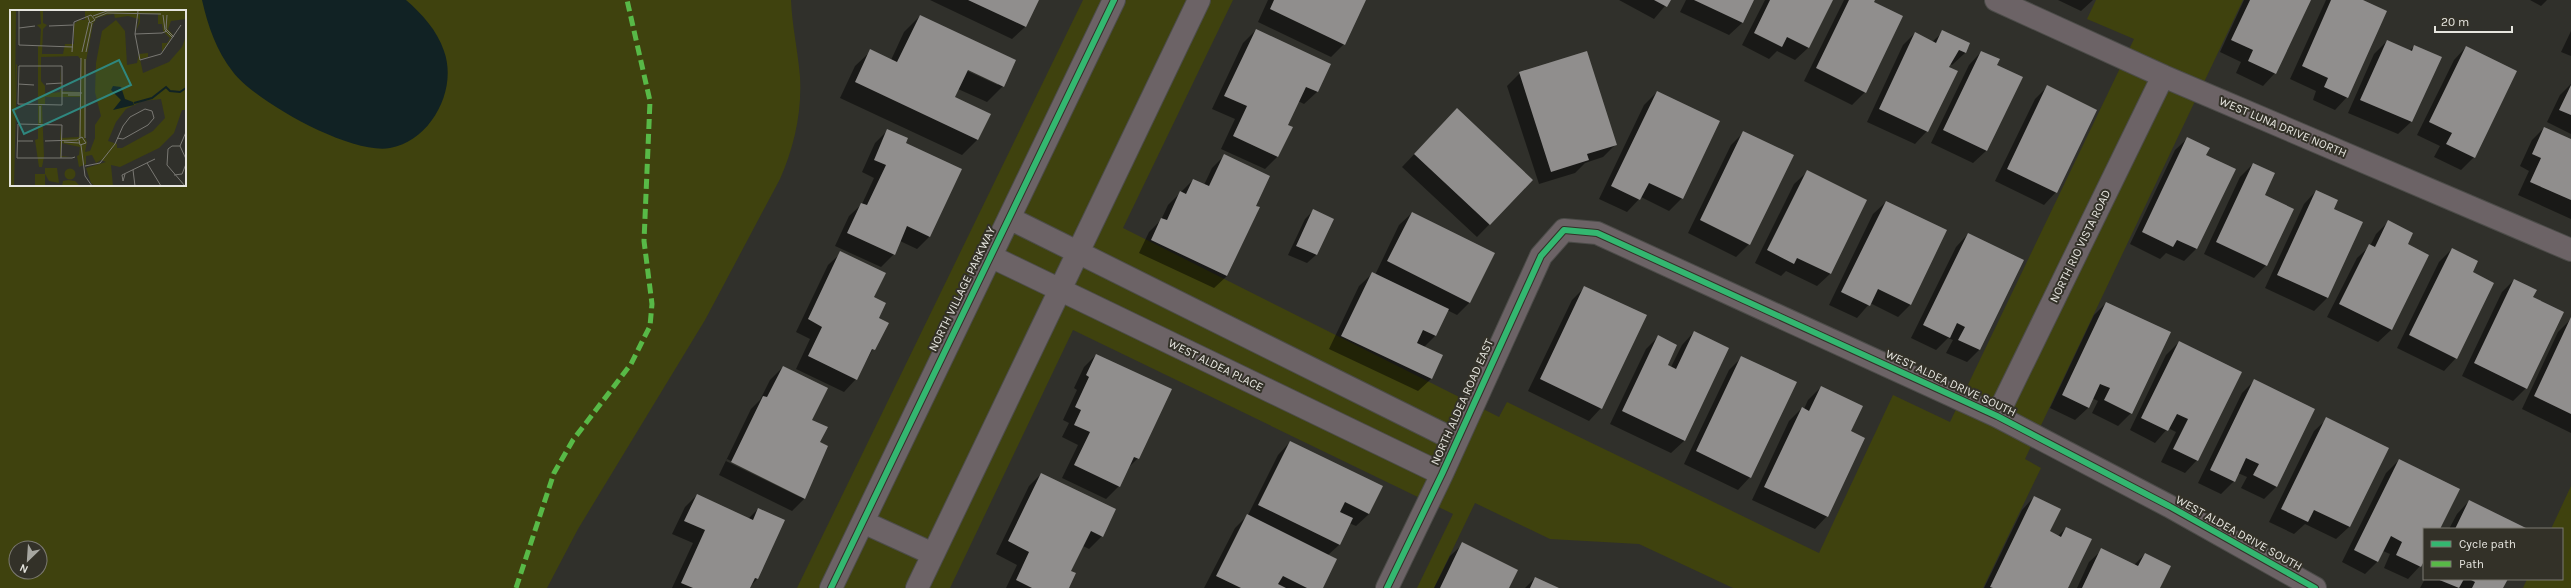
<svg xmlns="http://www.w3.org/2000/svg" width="2571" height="588" font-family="Karla,sans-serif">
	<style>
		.green { fill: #3f420e; fill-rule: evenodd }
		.water { fill: #112224 }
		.shadow { fill: #0007; fill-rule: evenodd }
		.building { fill: #908e8d }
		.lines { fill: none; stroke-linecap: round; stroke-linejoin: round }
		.minor-casing { stroke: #4c4c49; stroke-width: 24 }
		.minor { stroke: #6c6366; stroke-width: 22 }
		.quiet { stroke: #58b947; stroke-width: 5; stroke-dasharray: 10 5; stroke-linecap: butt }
		.cycleway-casing { stroke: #333128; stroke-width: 8 }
		.cycleway { stroke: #33b770; stroke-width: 6 }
		.labels { text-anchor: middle; stroke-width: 4; stroke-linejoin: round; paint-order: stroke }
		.street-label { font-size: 12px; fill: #e6e5df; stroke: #333128 }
		.inset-river { fill: none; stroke: #112224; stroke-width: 2 }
		.inset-road { fill: none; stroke: #797873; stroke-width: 1 }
		.view { fill: #2f877f; fill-opacity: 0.15; stroke: #2f877f; stroke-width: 2 }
		.inset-edge { fill: none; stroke: #e6e5df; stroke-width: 2 }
	</style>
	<rect width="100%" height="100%" fill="#30302b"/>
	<path class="green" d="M0,0H791C792,26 798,51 800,77C802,113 794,147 780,179L705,320L578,529L547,588H0ZM11,11H185V185H11ZM16,548H40V572H16Z
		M1083,0H1233L1123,228L1499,417L1507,402L1819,553L1893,395L1950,422L2134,39L2087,19L2096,0H2243L2025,459L2041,468L1983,588H1733L1639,544L1550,539L1475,503L1434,588H1417L1453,514L1073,330L950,588H797Z
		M2571,486V588H2523L2527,579H2562V529H2551Z"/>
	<path class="water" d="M202,0H406C422,14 437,30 444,51C458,89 431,141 390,148C351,155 256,102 233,72C216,50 208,26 202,0Z"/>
	<path class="shadow" d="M930,0H1038L1025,27L1012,39Z
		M1268,0H1365L1344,44L1331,57L1258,22Z
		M1619,0H1670L1654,19Z
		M1686,0H1753L1742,23L1729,35L1680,12Z
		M1765,0H1832L1808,48L1795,60L1777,51L1769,59L1742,45Z
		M1844,0H1874L1865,92L1852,105L1804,81Z
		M2058,0H2093L2081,11Z
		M2244,0H2310L2275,73L2263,86L2236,73L2241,62L2220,52Z
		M2326,0H2360L2347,97L2335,110L2313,100L2316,91L2290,79Z
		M2530,0H2547L2541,6Z
		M920,16L1015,60L1003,86L987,102L958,89L954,98L990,114L977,140L962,155L840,98L855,66L871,51L891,60L904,32ZM964,67L998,83V85L963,69Z
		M1256,30L1330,65L1317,92L1304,104L1298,101L1287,125L1291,127L1277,157L1265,169L1221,149L1235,119L1212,109L1243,43Z
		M2571,31V56L2561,52Z
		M1943,32L1969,44L1965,53L1952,65L1950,64L1927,131L1915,144L1867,122L1903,45L1915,33L1932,42Z
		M2387,41L2409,51L2415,46L2441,57L2411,122L2398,134L2348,113L2374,54Z
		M2466,47L2474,157L2461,170L2434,157L2440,146L2417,135L2454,60Z
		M1981,52L1995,65L2022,78L1986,151L1973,163L1931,143L1969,65Z
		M1520,73L1615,145L1603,157L1585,163L1575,173L1539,184L1507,86Z
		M2571,84V134L2547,122L2560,95Z
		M2047,87L2056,192L2044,205L1995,181L2035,99Z
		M1657,92L1682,198L1669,211L1641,197L1627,212L1599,199L1644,105Z
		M1445,122L1532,181L1477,237L1402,167Z
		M2544,128L2571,140V219L2518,195L2529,171L2520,166L2532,140Z
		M888,130L904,143L929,237L917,249L900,241L894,254L881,267L835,246L849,216L862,204L874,178L862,172L875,143Z
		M1744,132L1749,244L1736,257L1688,233L1731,145Z
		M2188,138L2205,155L2235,170L2196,249L2184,261L2166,253L2160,259L2130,244L2175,150Z
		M1224,156L1255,206L1259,208L1227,276L1214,288L1139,253L1149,232L1161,220L1168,205L1193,180L1204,185L1212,168Z
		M2253,164L2263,196L2266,265L2254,278L2204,254L2240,177Z
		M1807,172L1866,201L1830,274L1817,286L1786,271L1781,276L1755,263L1794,184Z
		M2316,191L2333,209L2361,222L2327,298L2314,311L2265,288L2304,204Z
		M1886,202L1911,304L1898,317L1870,303L1857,318L1829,305L1873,214Z
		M1314,210L1333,219L1316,255L1307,263L1288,255L1305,219Z
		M1412,213L1470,302L1457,315L1447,310L1435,336L1424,347L1442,355L1431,379L1418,391L1329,349L1359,286L1372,274L1375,275L1399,225Z
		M2388,222L2406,245L2428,255L2391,330L2378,342L2327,317L2357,258L2370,246L2376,234Z
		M1968,234L2023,260L1979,350L1967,362L1946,353L1953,340L1948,338L1936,350L1911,338L1956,247Z
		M2452,249L2471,272L2456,358L2444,371L2397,348L2439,262Z
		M841,253L873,298L877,319L887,324L856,379L844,392L796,369L810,339L796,332L828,265Z
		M2514,280L2532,298L2526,388L2513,401L2462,376L2502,292Z
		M1585,287L1601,408L1589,421L1528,391L1572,300Z
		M2106,303L2131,413L2118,426L2092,413L2098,401L2092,398L2088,408L2075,420L2050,408L2094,315Z
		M2571,319V433L2522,409L2558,332Z
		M1694,332L1728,348L1684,441L1671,453L1610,424L1646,349L1659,336L1667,365L1671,367L1682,345Z
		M2179,342L2197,460L2185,473L2161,462L2176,432L2168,428L2155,443L2130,430L2166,355Z
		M1096,355L1138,458L1127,469L1119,486L1106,499L1062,478L1078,445L1062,437L1069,423L1063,420L1077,390L1074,388L1084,367Z
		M1742,357L1750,477L1738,490L1684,464L1729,370Z
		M783,367L811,420L819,442L805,498L792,511L719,475L751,409L760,400L770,380ZM727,459L800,495V497L726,461Z
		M2254,381L2277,486L2264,499L2241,488L2247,477L2238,473L2234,481L2221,494L2198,483L2242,393Z
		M1821,387L1849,432L1827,516L1815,529L1752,500L1789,421L1802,408L1804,409L1808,400Z
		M2327,419L2387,448L2349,527L2336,539L2305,524L2294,534L2269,522L2314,431Z
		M1290,442L1369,514L1356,526L1349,523L1339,545L1328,555L1322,588H1204L1235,528L1248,515L1278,455Z
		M2399,460L2439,529H2424V559L2420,566L2408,579L2384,568L2390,554L2383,551L2377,562L2365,574L2342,562L2386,473Z
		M1041,474L1102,536L1089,549L1083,546L1070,571L1068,588H1006L1017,565L996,554L1029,486Z
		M697,495L748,519L758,509L757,579L749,588H672L693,543L672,534L685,507Z
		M2034,497L2049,532L2058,536L2066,528L2067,588H1984L2022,510Z
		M2469,501L2526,529H2449L2457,514Z
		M1463,544L1508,588H1434L1450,556Z
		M2102,550L2134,565L2145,554L2159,588H2077L2089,562Z
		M1535,578L1557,588H1525Z
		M2425,579H2507L2502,588H2420Z"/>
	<path class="building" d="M968,0H1039L1026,27Z
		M1274,0H1366L1345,45L1270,9Z
		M1654,0H1671L1667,7Z
		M1694,0H1754L1743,23Z
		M1770,0H1833L1809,48L1787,37L1782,47L1754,33Z
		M1849,0H1875L1874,2L1903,16L1866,93L1816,68Z
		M2250,0H2311L2276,74L2248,61L2253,50L2231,40Z
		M2331,0H2363L2387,11L2348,98L2324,87L2328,78L2302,66Z
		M920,15L1016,60L1004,87L968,70L955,97L991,114L978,140L855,82L870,49L897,62Z
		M1256,29L1331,64L1318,92L1306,87L1288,125L1293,127L1278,157L1233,136L1247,106L1224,96Z
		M1942,30L1970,43L1966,53L1959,50L1949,67L1958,71L1928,132L1879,109L1915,32L1936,43Z
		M2387,40L2412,51L2414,45L2442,57L2412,122L2360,100Z
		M2466,46L2517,71L2475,158L2446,144L2452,133L2429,122Z
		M1587,51L1617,145L1587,154L1589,160L1551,172L1519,72Z
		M1981,51L2000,59L1997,65L2023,77L1987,151L1943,130Z
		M2047,85L2097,110L2057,193L2007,169Z
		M2571,85V115L2559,110Z
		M1657,91L1720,121L1683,199L1649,183L1640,200L1611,186Z
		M1457,108L1533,180L1490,225L1414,154Z
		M2544,127L2571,139V200L2530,182L2541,158L2532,154Z
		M887,129L908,138L906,143L962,169L930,237L907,226L895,255L847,233L861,203L867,205L886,165L874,160Z
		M1743,131L1794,155L1750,245L1700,220Z
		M2187,137L2210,148L2206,155L2236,169L2197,249L2177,240L2173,247L2142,232Z
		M1224,154L1270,176L1256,206L1260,207L1227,276L1151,240L1161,218L1167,220L1180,191L1186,194L1193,179L1209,186Z
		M2253,163L2275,173L2265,195L2294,209L2267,266L2216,242Z
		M1807,170L1867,200L1831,274L1797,258L1794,264L1767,250Z
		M2316,190L2338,200L2334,209L2363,222L2328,298L2277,275Z
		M1886,201L1947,230L1911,305L1878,289L1870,306L1841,292Z
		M1313,209L1334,219L1317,255L1296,246Z
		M1412,212L1495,253L1470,303L1387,261Z
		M2388,220L2413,233L2408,244L2429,255L2392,330L2339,304L2369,244L2375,247Z
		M1968,233L2024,260L1980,350L1958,340L1965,327L1957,323L1950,338L1923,325Z
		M2452,248L2478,261L2473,272L2494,283L2457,359L2409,335Z
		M840,251L886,273L874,297L886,303L879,318L889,323L875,350L872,349L857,380L808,356L822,327L808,319Z
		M1372,272L1449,309L1436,336L1423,330L1417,343L1443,355L1432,379L1341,336Z
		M2514,279L2537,290L2533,297L2564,312L2527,389L2474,363Z
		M1584,286L1647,315L1602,409L1540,379Z
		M2106,302L2171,332L2132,414L2104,400L2110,388L2100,384L2089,408L2062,395Z
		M2571,317V414L2534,396Z
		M1694,331L1729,348L1685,441L1622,411L1658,335L1677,345L1668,365L1676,369Z
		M2179,341L2242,372L2198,461L2173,449L2188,419L2177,414L2168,431L2141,418Z
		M1096,354L1172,389L1139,459L1134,457L1120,487L1074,465L1090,432L1074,425L1081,410L1075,407L1089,377L1086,375Z
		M1741,356L1797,382L1751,478L1696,451Z
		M783,366L828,388L812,420L828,427L820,442L828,446L805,499L731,462L763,396L767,397Z
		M2254,379L2315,409L2277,487L2253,475L2259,464L2246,458L2235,482L2210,470Z
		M1821,386L1863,406L1851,431L1865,438L1828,517L1764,487L1802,407L1809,411Z
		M2326,417L2389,448L2350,527L2314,510L2308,522L2281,509Z
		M1290,441L1383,486L1369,514L1345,502L1340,512L1353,518L1340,545L1258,505Z
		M2399,459L2460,489L2440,529H2424V561L2421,567L2396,555L2402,542L2391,536L2378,562L2354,550Z
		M1041,473L1116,509L1103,537L1091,531L1071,571L1076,573L1069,588H1032L1016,580L1029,552L1008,541Z
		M697,494L753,520L758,508L785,520L758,579L755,578L750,588H693L681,583L705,530L684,521Z
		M2034,496L2061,509L2050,531L2061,537L2066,527L2092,539L2068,588H1993L1990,587Z
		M2469,500L2528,529H2455Z
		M1247,514L1337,559L1323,588H1307L1283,576L1278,584L1286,588H1241L1216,576Z
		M1462,542L1518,570L1509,588H1440Z
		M2101,548L2138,566L2145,553L2171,566L2160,588H2082Z
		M1535,577L1559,588H1530Z
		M2437,579H2464L2459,588Z
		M2469,579H2508L2503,588H2472L2475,582Z"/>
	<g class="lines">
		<defs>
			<path id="minor" d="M1996,0L2163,76L2571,250
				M1009,218L1457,441
				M990,256L1442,474
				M1997,416L2163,76
				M863,522L933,554
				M831,588L1114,0
				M917,588L1199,0
				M1387,588L1442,474L1541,256L1564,230L1597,233L1997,416L2169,506L2315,588"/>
		</defs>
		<use href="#minor" class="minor-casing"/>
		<use href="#minor" class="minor"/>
		<path class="quiet" d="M516,588L554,473L573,440L631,364L650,326L652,304L644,241L650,101L627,0"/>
		<defs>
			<path id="cycleway" d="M831,588L1114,0
				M1387,588L1442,474L1541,256L1564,230L1597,233L1997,416L2169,506L2315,588"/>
		</defs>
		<use href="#cycleway" class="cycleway-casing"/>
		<use href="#cycleway" class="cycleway"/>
	</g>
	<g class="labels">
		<g class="street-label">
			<text transform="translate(2283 127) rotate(23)" y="4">WEST LUNA DRIVE NORTH</text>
			<text transform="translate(2080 246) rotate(-64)" y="4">NORTH RIO VISTA ROAD</text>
			<text transform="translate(962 289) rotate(-64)" y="4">NORTH VILLAGE PARKWAY</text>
			<text transform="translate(1216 365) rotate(26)" y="4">WEST ALDEA PLACE</text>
			<text transform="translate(1951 383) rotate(25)" y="4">WEST ALDEA DRIVE SOUTH</text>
			<text transform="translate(1462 402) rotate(-66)" y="4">NORTH ALDEA ROAD EAST</text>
			<text transform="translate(2239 533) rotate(29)" y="4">WEST ALDEA DRIVE SOUTH</text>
		</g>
	</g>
	<g transform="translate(10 10)">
		<rect width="176" height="176" fill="#30302b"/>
		<path d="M0,0H6L5,85L6,54L7,55L4,176H0ZM30,0H33V13L37,15L33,19L32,44H53L55,34H64V14L69,10H75V0H176V9L161,11L158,19L163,25L152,42V33H157L160,28L153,21L152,14H148V4H130V12L126,21L128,33L126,21L129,9L118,6L105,8L104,4L97,5L87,8L83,14L76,51L75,127L77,132L75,142L80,141L85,128V115L91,106L85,82L86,53L92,21L106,10L115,21L117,55L127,53L129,44L138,43V47L130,49L133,63L159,52L172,37L176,26V100H172L164,123L149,138L110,157L101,155L103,176H85L81,173L76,158L96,152L91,150L86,153L82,145L76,146V154L69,157L67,146L69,145L70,137L51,133V146L60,147H50V115L51,128L69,127L70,87H35V95H32L34,147L32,157H29L25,130L28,129V36H30L31,19L27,15L31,14ZM68,46L71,50L70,82L51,81L50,57V82L35,84V76L31,71V47ZM151,89L155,108L143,121L112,138H107V134L98,131L106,112L116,99L133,91ZM35,158H47L49,173L39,171L35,164V176H25V164H35ZM54.5 164a5.5 5.5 0 1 1 11 0a5.5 5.5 0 1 1-11 0ZM58,170L65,171L70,176H52L53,171Z" fill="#3f420e" fill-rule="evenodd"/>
		<path d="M103,76L111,77L115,89L123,92L124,95L103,100L111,90L101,80Z" fill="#112224"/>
		<path class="inset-river" d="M124,93L142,88L156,77L160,81L170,82L176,78M0,138V0"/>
		<path class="inset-road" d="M9,0V35L63,37M128,1L125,24L130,50L151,44L171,15M153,5L155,20L163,28M157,5L156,19L164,27M83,6L97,1L151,0M85,8L97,3L151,4M39,16L63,15M9,18L25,16M125,24L152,23L157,21M62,42L64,12L81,5L85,10L80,13L78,7M72,42L79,12M76,42L82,13M9,56H52V95L8,94ZM8,74L24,75M36,74L52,73M52,83H72M58,85H71M30,113V96M70,128L71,48M75,128V49M7,131H23M35,131L67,130L72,127L76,133L70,135L69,130M54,132L69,133M71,135L75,166L82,176M170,136L176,122M51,148L52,115L8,114L7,148H62L65,147M137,153L151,176M75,156L90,153L105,134L113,116L120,107L135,99L142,101L144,108L138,115L113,129L107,128M123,160L125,176M115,164L113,171L112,165L145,149M164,165L172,164L176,154M175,176L157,155L158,139L162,136H170L176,149"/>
		<path class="view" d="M109,50L121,75L14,124L3,100Z"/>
		<rect width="176" height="176" class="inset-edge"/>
	</g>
	<rect x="2423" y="528" width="140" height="52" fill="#333128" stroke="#7b7971"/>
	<rect x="2431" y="541" width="20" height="6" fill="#33b770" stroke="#7b7971"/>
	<text x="2459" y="548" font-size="12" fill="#e6e5df">Cycle path</text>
	<rect x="2431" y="561" width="20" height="6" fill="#58b947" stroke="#7b7971"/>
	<text x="2459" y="568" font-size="12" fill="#e6e5df">Path</text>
	<g transform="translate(28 560) rotate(205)"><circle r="19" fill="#333128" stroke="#7b7971"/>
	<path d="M0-3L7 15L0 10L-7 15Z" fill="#a6a6a0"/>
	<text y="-6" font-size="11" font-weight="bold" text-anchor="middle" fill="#e6e5df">N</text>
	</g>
	<path d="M2435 26v6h77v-6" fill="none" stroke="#e6e5df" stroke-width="2"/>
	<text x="2441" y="26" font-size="12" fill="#e6e5df" stroke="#333128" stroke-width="3" paint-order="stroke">20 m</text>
</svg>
